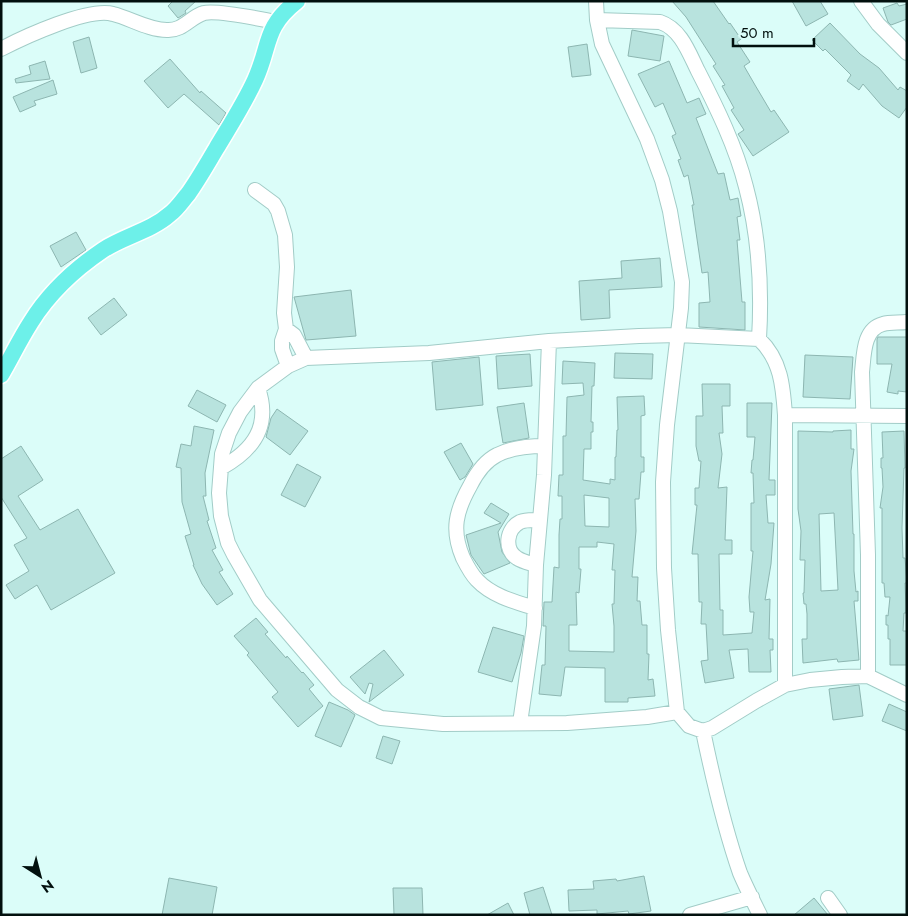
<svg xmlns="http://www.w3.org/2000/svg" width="908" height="916" font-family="Jost,sans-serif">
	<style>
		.building { fill: #b8e3de; stroke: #8db6b1; fill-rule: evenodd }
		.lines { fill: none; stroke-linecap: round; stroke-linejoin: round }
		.minor-casing { stroke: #a2ccc7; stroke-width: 16 }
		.major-casing { stroke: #fff; stroke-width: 19 }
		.minor { stroke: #fff; stroke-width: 14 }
		.major { stroke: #6df0e9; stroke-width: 16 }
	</style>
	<rect width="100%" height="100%" fill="#dbfdf9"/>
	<path class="building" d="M173,1H196L185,11L186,13L178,18L168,6Z
		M672,1H713L729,24L730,23L741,39L737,42L750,62L744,66L755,85L771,112L774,110L789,132L753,156L738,134L744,130L731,110L734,108L722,86L725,85L713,66L716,64L686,17Z
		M792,1H820L828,14L806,26Z
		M897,3L899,6L907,4V19L891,25L888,22L883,8Z
		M830,23L860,54L879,68L898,90L900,87L907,91V107L899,118L882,106L863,84L859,90L847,81L851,75L825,49L823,51L812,40Z
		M632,30L664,36L660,61L628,56Z
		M89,37L97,68L81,73L73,42Z
		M587,44L591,75L572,77L568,47Z
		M170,59L200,93L201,91L226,113L219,125L184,94L168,108L144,81Z
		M45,61L50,79L16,83L15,79L31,74L29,66Z
		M669,61L687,103L699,98L706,114L696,118L718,174L724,173L730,200L738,198L741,216L737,217L740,240H737L742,302H745V330L699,327V303L710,302L708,272L702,273L692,205H694L688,175L684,177L678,160L681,159L672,136L676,134L663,103L655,107L638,74Z
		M53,80L57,94L34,101L36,105L20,112L13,97Z
		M76,232L86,250L61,267L50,246Z
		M660,258L662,287L609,290L610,318L581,320L579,281L622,278L621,261Z
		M351,290L356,336L306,340L294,297Z
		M114,298L127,315L101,335L88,318Z
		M878,337H907V392L898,391V394L887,392L892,364H877V339Z
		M615,353L653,354L652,379L614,378Z
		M530,354L532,386L498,389L496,356Z
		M805,355L853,357L850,399L803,397Z
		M479,357L483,405L436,410L432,362Z
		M563,361L595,363L594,386H592L591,422H593V432H591V449H584L583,480L610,484V479L615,480V457H616L617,430H618L617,397L644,396L645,415L641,416V457H644V472H641L639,499H635L636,531L632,577H638L637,601H640L642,625H647V654H649L648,680L653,679L655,696L628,698V702H605V668L565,667L561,696L539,694L542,665H545L546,626H543L544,602H552L554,567L559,568V535L560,519H562V496H558L559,475H563V436H566L567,397L584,395L583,383L562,384ZM584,495L609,498V527L585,526ZM597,542L614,544L612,570H615L614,604H612L614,626V652L569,651V625H577L576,592L579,593L581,569H579V547H597Z
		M702,384H730V406H722L723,433H719L722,454L718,488L727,487L725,540H732V554H719L720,610H723V635L752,633L754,612H750L749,597L753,551H751V503H754L753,473H751L752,460H753L755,437H747V403H772L769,480H775V495H766L768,523H774L771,564L765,600L770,599L769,639H773V650H770L771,672H749L748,649L729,650L734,678L705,683L701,661L708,660L706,624H701L702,602H699L698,554H692L697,505H695V488H699L701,461H699L696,446V416H703Z
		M197,390L226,405L217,422L188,406Z
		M524,403L529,438L503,443L497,407Z
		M277,409L308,431L290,455L266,437L271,418Z
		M194,426L214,430L205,473L206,496H203L209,520L207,521L216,548L212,550L223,570L219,572L233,594L217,605L202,584L193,565H194L185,536L191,534L182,502L181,468L176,467L181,444L191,446Z
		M851,430V449H854L851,471L853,534H854V571L856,592L858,591V601H854L859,660L838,662L837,659L803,663L802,639H807V614L806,604H804L803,593H804L805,560H800L801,531L798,509V431L833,432V431ZM834,513L838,590L821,591L819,514Z
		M904,431L905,468H904L902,528L903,558H905L907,583H905L906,607V613H904L903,631H907V665H890V639H888V625H886V615L888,616L890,597H885L884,583H882V508H880L883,487L882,468H881V458H883L882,432Z
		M461,443L473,464L465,477L460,480L444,452Z
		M21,446L43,480L18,496L40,530L78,509L115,573L51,610L37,585L15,599L6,585L29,571L14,545L27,538L1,497V459Z
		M297,464L321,477L305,507L281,495Z
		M491,503L509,514L498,532L502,552L510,563L484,574L471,555L466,535L501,523L484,513Z
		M256,618L268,632L265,634L286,658L287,656L302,673L303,672L314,685L309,689L323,706L298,727L272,697L278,692L247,655L249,653L234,636Z
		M493,627L524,636L521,653L512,682L478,672Z
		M384,650L404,675L369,702L373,684L369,683L365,694L350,677Z
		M859,685L863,716L833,720L829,689Z
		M329,702L348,710L355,715L341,747L315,736Z
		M889,704L907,712V731L882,721Z
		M383,736L400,741L392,764L376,758Z
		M644,876L651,911L629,914L628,911L597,914V910L569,911L568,890L594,889L593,881L616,879L617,881Z
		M169,878L217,887L212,915H162Z
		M543,887L552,915H530L524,893Z
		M393,888H422L423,915H394Z
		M814,898L828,915H794Z
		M508,903L514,915H487Z"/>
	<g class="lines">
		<defs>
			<path id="minor" d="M596,1L597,20L602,44L647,139L662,180L670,211L682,282L681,308L667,425L663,482L664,568L668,630L677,712
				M861,1L878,24L907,53
				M597,20L660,22C681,29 689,53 698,71C717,108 736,147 746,187C759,236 762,289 759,339
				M1,49C24,37 89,7 113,14C130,18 148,30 167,30C183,31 190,17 204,13C216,10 261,19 276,22
				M255,190L274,204L278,211L285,235L287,267L284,313L286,329L282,341V349L288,366
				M286,329L294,335L306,358
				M785,415L907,416
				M221,468C254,450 271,426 258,388
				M536,565C530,563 523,562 517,558C504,550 506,529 520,522C527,519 533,520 540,520
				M535,608C515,602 492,596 477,580C471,574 467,566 463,558C451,530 456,511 470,486C476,474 485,461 497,455C512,447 529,446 545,446
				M868,676V555L862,372C864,355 863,329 883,324C890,322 899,323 907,322
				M785,685V415C783,386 781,360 759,339L678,335L639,336L549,341L429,353L306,358L288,366L258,388L240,412L229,433L222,454L219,493L221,516L228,543L234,555L260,600L337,690L359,707L381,718L443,724L567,723L647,717L677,712L689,726L703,731L712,728L756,701L785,685L810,680L842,677L868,676L907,695
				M520,723L534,626L536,565L544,475L549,341
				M703,731C713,779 724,827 740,873C746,887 753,901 760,915
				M828,898L840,915
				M690,915L752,897"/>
			<path id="major" d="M1,375C11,358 20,339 31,322C49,293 75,269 103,250C124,236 151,231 170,214C177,209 182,201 188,194C198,180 207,164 216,149C229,127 244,104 255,80C271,45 263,28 297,1"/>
		</defs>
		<use href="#minor" class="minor-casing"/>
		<use href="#major" class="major-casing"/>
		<use href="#minor" class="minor"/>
		<use href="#major" class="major"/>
	</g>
	<rect width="908" height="916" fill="none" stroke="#02100e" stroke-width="5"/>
	<g transform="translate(40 876) rotate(144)" stroke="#dbfdf9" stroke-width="4" paint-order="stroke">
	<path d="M0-4L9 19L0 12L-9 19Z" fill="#02100e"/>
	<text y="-8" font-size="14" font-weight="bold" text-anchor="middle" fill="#02100e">N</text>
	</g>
	<path d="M733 38v8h81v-8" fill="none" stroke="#02100e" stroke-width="2.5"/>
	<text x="740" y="38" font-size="15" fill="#02100e" stroke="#dbfdf9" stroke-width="4" paint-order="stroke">50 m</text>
</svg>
